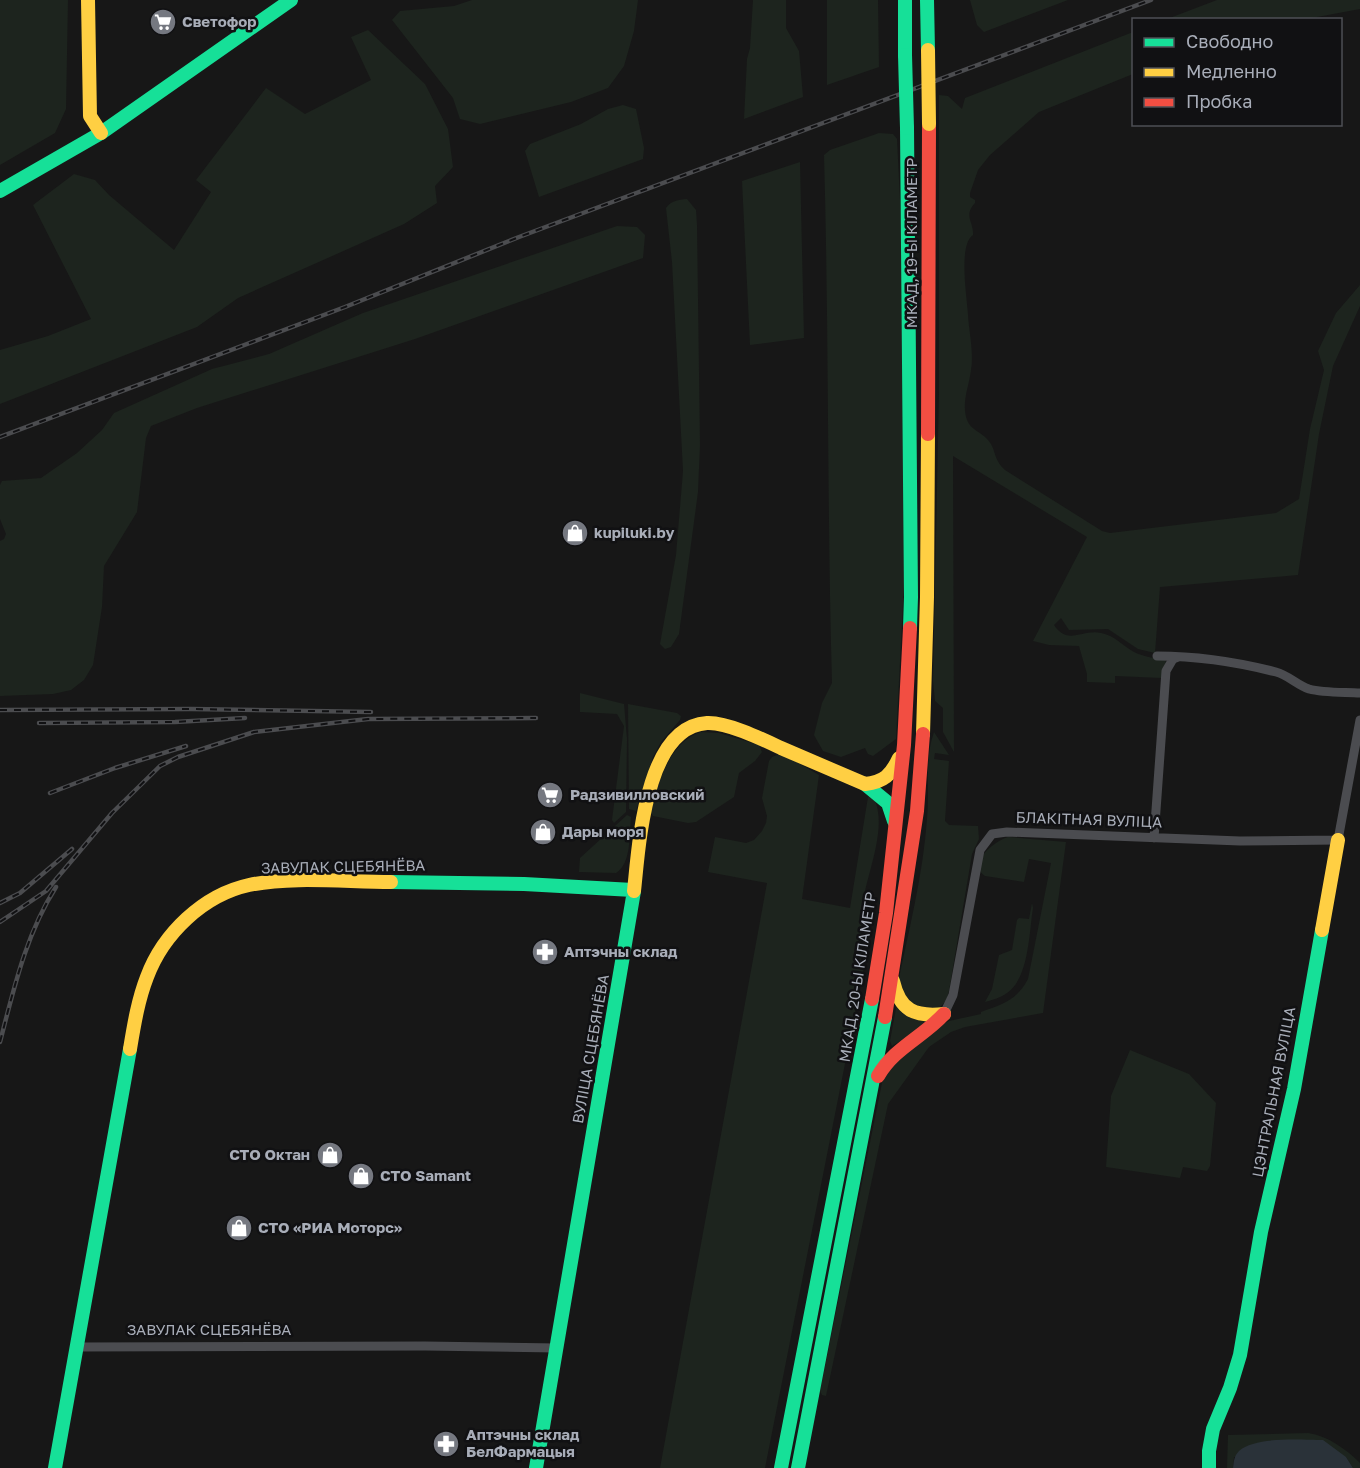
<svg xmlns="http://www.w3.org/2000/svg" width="1360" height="1468" font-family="'Golos Text',sans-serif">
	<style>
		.green { fill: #1d241e }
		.water { fill: #2a3239 }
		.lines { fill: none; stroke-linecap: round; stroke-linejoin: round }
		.street { stroke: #4b4c50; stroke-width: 9 }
		.fast { stroke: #16e098; stroke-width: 14 }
		.slow { stroke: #ffcf43; stroke-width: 14 }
		.jam { stroke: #f24e42; stroke-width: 14 }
		.rail-casing { stroke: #4b4c4f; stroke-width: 4.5 }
		.rail { stroke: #111113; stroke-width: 2; stroke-dasharray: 7; stroke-linecap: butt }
		.fast-bridge { stroke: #16e098; stroke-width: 14 }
		.slow-bridge { stroke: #ffcf43; stroke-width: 14 }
		.labels { text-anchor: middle; stroke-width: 5; stroke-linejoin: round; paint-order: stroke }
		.poi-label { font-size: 15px; font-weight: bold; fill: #a8adb8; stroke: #111113; text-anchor: start }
		.street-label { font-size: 15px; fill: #a8adb8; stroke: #111113 }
	</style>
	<rect width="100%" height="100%" fill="#171717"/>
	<path class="green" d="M0,0H68L66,109L55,133L0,165Z
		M472,0H638L634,31L624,66L608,88L571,102L480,124L460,119L453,98L392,20L400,11L454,6Z
		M753,0H786V28L799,51L803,97L744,119L747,59L750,48Z
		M827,0H878L879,67L827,85Z
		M970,0H1068L984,32L977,25Z
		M1217,0H1360V9L1301,20L1167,19Z
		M368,30L425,84L448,129L453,167L435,186L437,203L404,224L238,298L197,327L0,404V350L48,336L91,319L33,205L74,174L95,180L109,195L174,250L211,192L196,180L266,88L305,114L371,80L351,37Z
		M1133,32V74L1039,112L990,155L978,170L970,193V197L975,200V203C963,216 974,222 973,235C958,245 967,297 968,315C969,332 974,353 971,370C969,387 961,403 967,420C971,430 981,432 987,439C997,449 992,458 1005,470L1102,531L1110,533L1276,513L1299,499L1310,429L1324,370L1318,351L1336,313L1360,285V306L1333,366L1319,434L1298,575L1160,587L1155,653L1138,649L1108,629L1069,630L1061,618L1054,625C1068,646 1082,629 1101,633C1114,635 1123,646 1134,652C1144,657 1155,658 1166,660L1162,678L1115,676V683L1087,682V674L1079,646L1049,645L1033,641L1087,537L953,456L954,752L943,732V708L935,701L933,681L939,392V95L948,96L962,109L965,98Z
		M623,105L636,109L644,148L643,159L539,197L525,151L530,144L581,124L608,109Z
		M879,133L893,134L897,139L903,261L904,584L896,739L873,756L868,754L865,748L841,757L823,751L814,735L822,703L832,683C827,507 829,331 824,155L830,150Z
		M800,162L804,338L750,345L742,181Z
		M687,199L696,210L697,225L700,445L698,492L679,634L671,647L665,649L660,644L676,555L683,471L672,262L666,208C672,200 678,200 687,199Z
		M617,226L637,227L645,235L643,258L415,339L197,408L151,426L146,438L137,512L104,566L102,607L93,665L84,680L71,690L53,694L0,696V541L4,539L6,534L0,519V485L2,481L41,478L77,453L102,430L114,413L212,369L269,354L363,313Z
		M580,693L624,704L627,739L626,812L614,823L612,820L624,726L617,714L580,712Z
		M628,704L677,713L681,716L680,720L661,742L653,757L636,811L629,809Z
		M701,732L719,733L759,745L762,752L755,761L739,773L734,797L696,822L688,823L653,816L649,810C661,780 668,743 701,732Z
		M934,732L949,755L935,753L934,759L949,761L945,821L949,825L978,826L979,839L972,854L949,991L946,1001L939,1008L915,1010L897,988C908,933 923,876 927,819C930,790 924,760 934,732Z
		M777,755L786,756L819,775L802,899L850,908L868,797L874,798C889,830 864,878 862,911C861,926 865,939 865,953C865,969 860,987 857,1003L765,1468H660L767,883L708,872L715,837L746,843L754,840L762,831L766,823L767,816L762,798L769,761L772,757Z
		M627,815L631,817C629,834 632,863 616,873L579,872L580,858Z
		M1008,837L1066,842L1043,1013L965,1027L951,1032L929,1047L888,1104L826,1396L822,1395L820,1391L884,1073L937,1027L949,1021L981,1014V1012C1003,1004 1016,1001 1028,979L1051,863L1029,859L1024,882L985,876C966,863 995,841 1008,837Z
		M1032,903L1033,908C1029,933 1029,978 1007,993C1000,998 992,1000 985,1002L992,989L999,955L1012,950L1017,920L1019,918L1029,919Z
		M897,1003L935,1020L892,1046L890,1041Z
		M1130,1050L1189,1074L1216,1103L1210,1166L1207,1171L1183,1167L1180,1178L1106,1167L1111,1096Z
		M1308,1433C1328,1436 1346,1449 1360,1463V1468H1353L1346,1457H1234L1233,1468H1227L1228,1435Z"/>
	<path class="water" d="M1323,1440L1346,1457L1353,1468H1233C1234,1461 1234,1456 1239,1451C1255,1436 1302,1440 1323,1440Z"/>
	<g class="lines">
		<path class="street" d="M1157,656C1197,656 1237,662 1276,672C1288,675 1297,685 1309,689C1324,693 1344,692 1360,693
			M1154,838L1166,671L1173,659L1178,657
			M944,1014L953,995L980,850L992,834L1007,832L1240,841L1338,840L1360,720
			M78,1347L425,1346L557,1348"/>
		<path class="fast" d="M905,0V55
			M927,0L928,50
			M907,128L911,597L910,628
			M0,191L101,133L291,0
			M865,784L888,803L894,821
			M391,882L524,884L633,890
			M55,1468L130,1049
			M536,1468L634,891
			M781,1468L872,999
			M798,1468L885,1017
			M1209,1468V1451L1213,1429L1230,1388L1240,1355L1261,1232L1294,1089L1322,930"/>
		<path class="slow" d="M88,0L90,116L101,133
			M923,734L927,597L928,434
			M865,784C884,782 891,775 899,758
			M634,891C639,845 645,727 707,723C727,722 762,739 781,748C809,760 837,772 865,784
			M1322,930L1338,840
			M893,981C900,1011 915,1017 944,1014
			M130,1049C134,1025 138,1000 147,977C163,934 203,895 249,885C293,876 345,882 391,882"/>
		<path class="jam" d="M928,434L929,124
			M872,999L886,913L904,745L910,628
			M885,1017L917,811L923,734
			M878,1076C894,1048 923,1037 944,1014"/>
		<defs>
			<path id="rail" d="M0,437L345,307L519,237L1151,0
				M0,710L191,709L371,712
				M39,723L175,722L245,718
				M50,793L115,768L186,746
				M0,903L20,893L72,849
				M0,922L46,891L112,813L160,766L178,757L254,732L368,719L536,718
				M0,1042C14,988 26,934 56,887"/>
		</defs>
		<use href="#rail" class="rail-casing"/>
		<use href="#rail" class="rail"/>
		<path class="fast-bridge" d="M905,55L907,128"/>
		<path class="slow-bridge" d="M928,50L929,124"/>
	</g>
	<defs>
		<symbol id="supermarket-disc" viewBox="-11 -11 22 22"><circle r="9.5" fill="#757880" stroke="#111113"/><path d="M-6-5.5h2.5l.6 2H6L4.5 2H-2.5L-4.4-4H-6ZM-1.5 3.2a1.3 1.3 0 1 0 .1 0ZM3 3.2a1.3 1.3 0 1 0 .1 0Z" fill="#fff"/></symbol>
		<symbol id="shop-disc" viewBox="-11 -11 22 22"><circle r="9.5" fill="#757880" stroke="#111113"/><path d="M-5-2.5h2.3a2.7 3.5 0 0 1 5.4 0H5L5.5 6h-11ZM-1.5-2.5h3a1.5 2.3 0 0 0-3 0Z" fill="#fff"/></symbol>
		<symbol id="pharmacy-disc" viewBox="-11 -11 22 22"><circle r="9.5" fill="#757880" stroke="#111113"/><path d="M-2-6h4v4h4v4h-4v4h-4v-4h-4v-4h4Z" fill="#fff"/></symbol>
	</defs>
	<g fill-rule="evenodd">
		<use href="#supermarket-disc" x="148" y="7" width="30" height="30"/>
		<use href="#shop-disc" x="560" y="518" width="30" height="30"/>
		<use href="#supermarket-disc" x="535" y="780" width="30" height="30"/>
		<use href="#shop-disc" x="528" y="817" width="30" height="30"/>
		<use href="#pharmacy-disc" x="530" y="937" width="30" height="30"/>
		<use href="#shop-disc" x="315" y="1140" width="30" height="30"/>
		<use href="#shop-disc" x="346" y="1161" width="30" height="30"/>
		<use href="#shop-disc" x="224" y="1213" width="30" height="30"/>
		<use href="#pharmacy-disc" x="431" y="1429" width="30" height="30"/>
	</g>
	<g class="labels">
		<g class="poi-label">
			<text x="182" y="27">Светофор</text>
			<text x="594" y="538">kupiluki.by</text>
			<text x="570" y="800">Радзивилловский</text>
			<text x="562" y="837">Дары моря</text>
			<text x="564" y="957">Аптэчны склад</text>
			<text x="310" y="1160" text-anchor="end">СТО Октан</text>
			<text x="380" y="1181">СТО Samant</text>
			<text x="258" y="1233">СТО «РИА Моторс»</text>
			<text x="466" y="1440">Аптэчны склад<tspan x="466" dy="17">БелФармацыя</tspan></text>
		</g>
		<g class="street-label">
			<text transform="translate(912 243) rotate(-90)" y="5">МКАД, 19-Ы КІЛАМЕТР</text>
			<text transform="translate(1089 820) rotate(2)" y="5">БЛАКІТНАЯ ВУЛІЦА</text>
			<text transform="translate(343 867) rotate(-1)" y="5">ЗАВУЛАК СЦЕБЯНЁВА</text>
			<text transform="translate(858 977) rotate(-81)" y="5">МКАД, 20-Ы КІЛАМЕТР</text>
			<text transform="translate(591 1049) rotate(-80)" y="5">ВУЛІЦА СЦЕБЯНЁВА</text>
			<text transform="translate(1274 1092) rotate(-79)" y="5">ЦЭНТРАЛЬНАЯ ВУЛІЦА</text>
			<text x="209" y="1335">ЗАВУЛАК СЦЕБЯНЁВА</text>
		</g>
	</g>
	<rect x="1132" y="18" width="210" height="108" fill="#111113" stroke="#4d4f55" stroke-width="1.5"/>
	<rect x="1144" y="38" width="30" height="9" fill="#16e098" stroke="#4d4f55" stroke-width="1.5"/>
	<text x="1186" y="48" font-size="18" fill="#a8adb8">Свободно</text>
	<rect x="1144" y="68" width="30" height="9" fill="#ffcf43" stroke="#4d4f55" stroke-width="1.5"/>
	<text x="1186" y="78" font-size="18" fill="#a8adb8">Медленно</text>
	<rect x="1144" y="98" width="30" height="9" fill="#f24e42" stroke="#4d4f55" stroke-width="1.5"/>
	<text x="1186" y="108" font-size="18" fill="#a8adb8">Пробка</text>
</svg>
